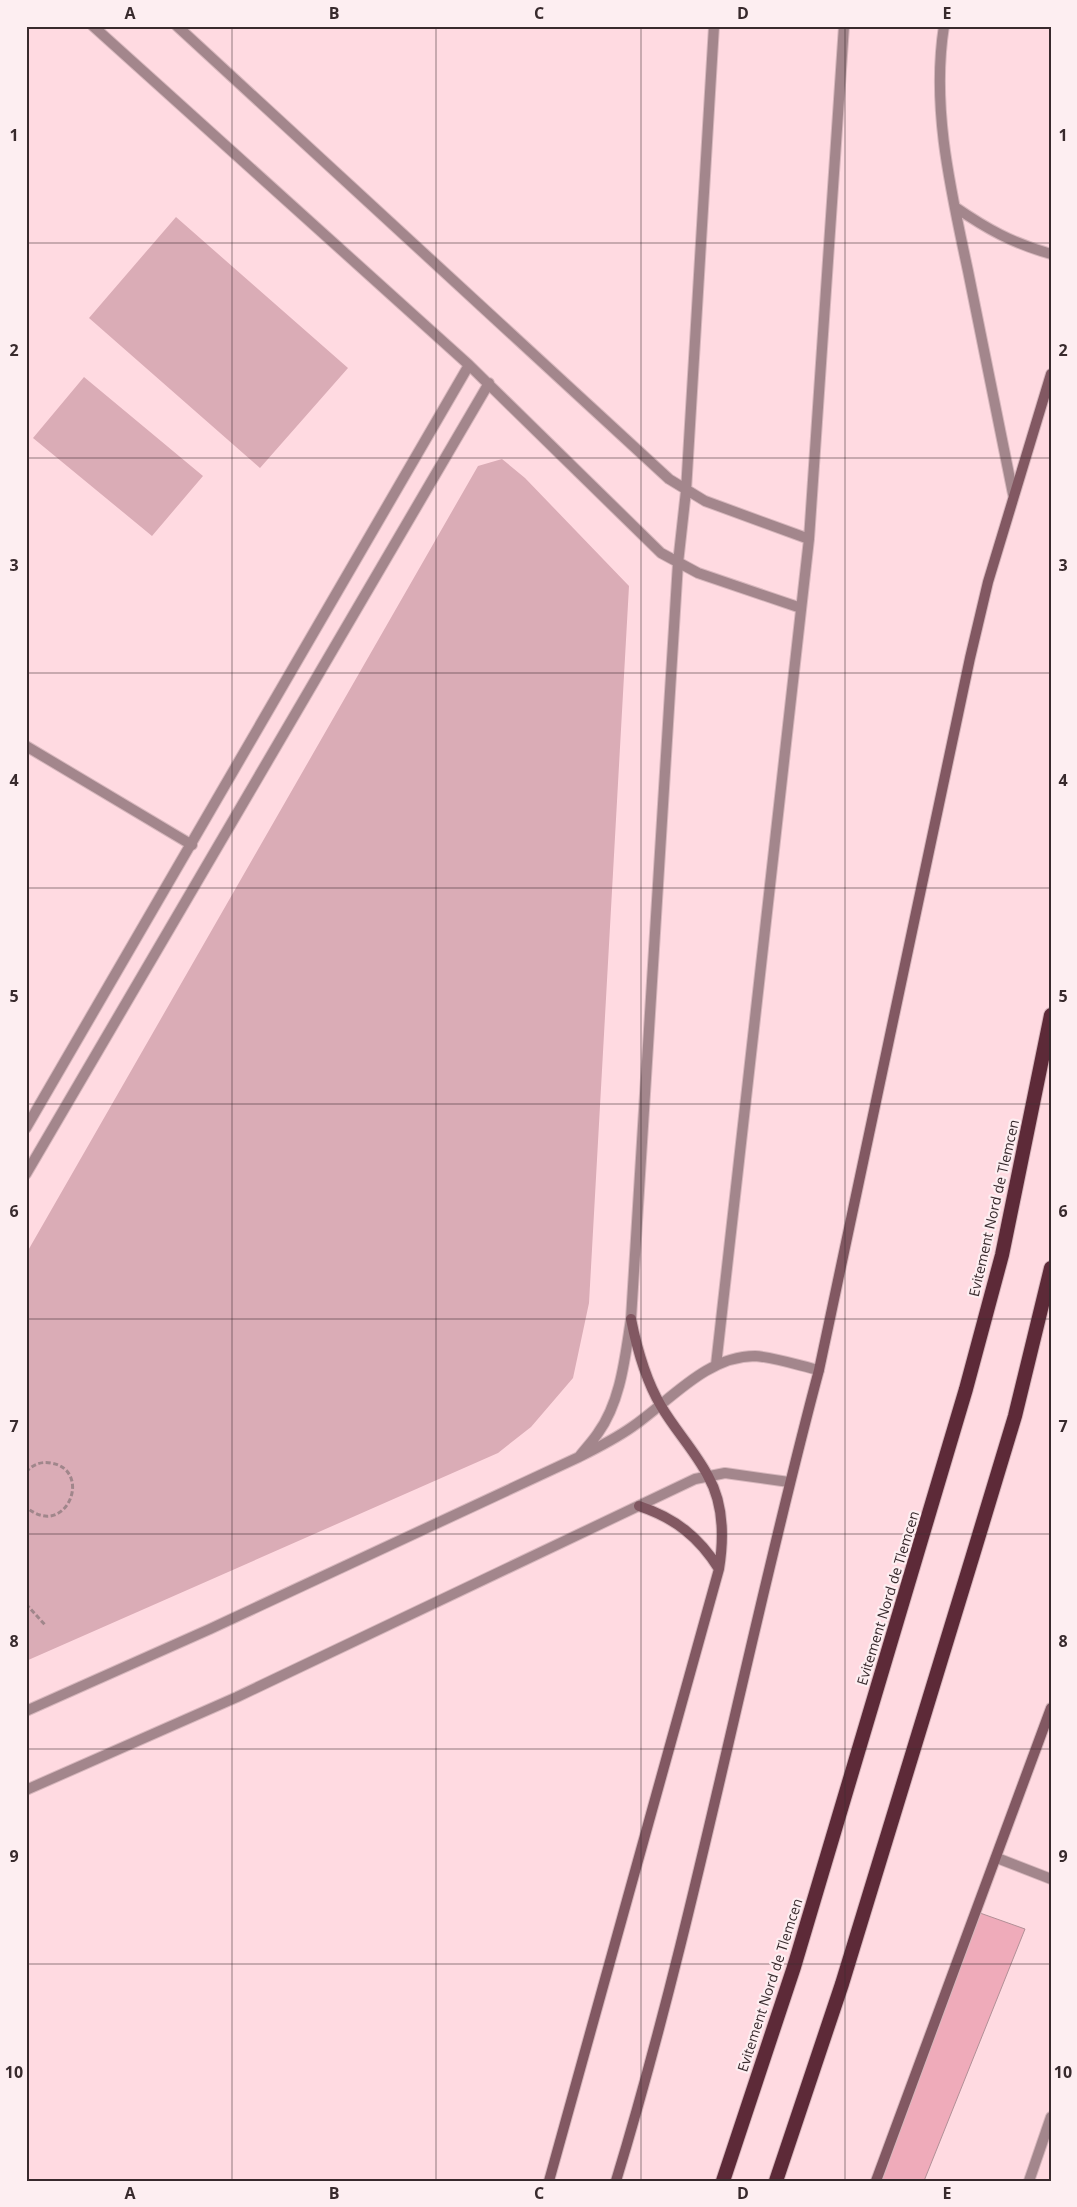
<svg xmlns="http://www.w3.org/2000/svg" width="1077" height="2207" font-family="'Open Sans',sans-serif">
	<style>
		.green { fill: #daacb6 }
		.building { fill: #efabba; stroke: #b18f96 }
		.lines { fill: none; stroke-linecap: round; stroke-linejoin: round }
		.service-casing { stroke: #d7b7bd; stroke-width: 12 }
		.minor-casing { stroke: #d7b7bd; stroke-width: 12 }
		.tertiary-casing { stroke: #d7b7bd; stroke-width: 12 }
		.secondary-casing { stroke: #d7b7bd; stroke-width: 12 }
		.trunk-casing { stroke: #d7b7bd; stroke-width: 16 }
		.path { stroke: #a0868b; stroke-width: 3; stroke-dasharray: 5 2.5; stroke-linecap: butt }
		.service { stroke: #a3868c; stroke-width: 10 }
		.minor { stroke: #a3868c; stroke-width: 10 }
		.tertiary { stroke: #a3868c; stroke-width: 10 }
		.secondary { stroke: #825862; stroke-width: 10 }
		.trunk { stroke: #5d2a38; stroke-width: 14 }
		.grid { fill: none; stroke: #382a2d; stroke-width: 1; stroke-opacity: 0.55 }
		.labels { text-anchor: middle; stroke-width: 4.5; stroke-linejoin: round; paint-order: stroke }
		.street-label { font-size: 14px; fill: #382a2d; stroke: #fdeef1 }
		.neatline { fill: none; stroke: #382a2d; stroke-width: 2 }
		.grid-label { font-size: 16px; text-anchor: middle; font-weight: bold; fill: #382a2d }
	</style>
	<rect width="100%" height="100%" fill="#ffdae1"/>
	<path class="green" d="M176,217L348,368L260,468L89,318Z
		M84,377L203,476L152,536L33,438Z
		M502,459L525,478L629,586L589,1303L573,1378L531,1427L498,1453L26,1661V1254L478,466Z"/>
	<path class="building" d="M980,1913L1025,1929L924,2181H881Z"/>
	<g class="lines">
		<defs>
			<path id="service" d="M26,746L192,845"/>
			<path id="minor" d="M93,26L469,365L661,553L698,573L801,608
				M177,26L669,479L705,501L809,539
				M26,1128L469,365
				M26,1174L489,383
				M716,1365L809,539L844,26
				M579,1457C585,1449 592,1442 598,1433C621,1401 625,1357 631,1319L678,563L686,491L714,26
				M26,1711L210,1629L579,1457C597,1448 615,1439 632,1427C670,1401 706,1356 755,1356C773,1357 801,1366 819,1370
				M26,1790L237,1697L695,1479L725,1473L789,1482
				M997,1858L1051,1879
				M1029,2181L1051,2117"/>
			<path id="tertiary" d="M944,26C931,108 951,191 968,271C983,345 998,420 1013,494
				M955,207C987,229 1012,243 1051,254"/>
			<path id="secondary" d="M639,1506C675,1518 699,1537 719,1569
				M549,2181L719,1569C724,1538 724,1504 708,1476C695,1451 675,1430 661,1406C645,1379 637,1349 631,1319
				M616,2181C697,1914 747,1639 819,1370L970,658L988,582L1051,374
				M876,2181L1051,1708"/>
			<path id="trunk" d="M723,2181L794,1967L966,1389L1002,1255L1051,1015
				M776,2181L842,1984L973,1555L1015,1416L1051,1268"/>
		</defs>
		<use href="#service" class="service-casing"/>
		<use href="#minor" class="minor-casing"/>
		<use href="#tertiary" class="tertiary-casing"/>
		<use href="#secondary" class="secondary-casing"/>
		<use href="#trunk" class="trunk-casing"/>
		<path class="path" d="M26,1472C32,1465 41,1461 51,1463C94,1470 66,1541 26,1507
			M26,1604L46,1626"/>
		<use href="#service" class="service"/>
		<use href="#minor" class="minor"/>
		<use href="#tertiary" class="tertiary"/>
		<use href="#secondary" class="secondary"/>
		<use href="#trunk" class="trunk"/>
	</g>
	<path class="grid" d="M232,26V2181M436,26V2181M641,26V2181M845,26V2181M26,243H1051M26,458H1051M26,673H1051M26,888H1051M26,1104H1051M26,1319H1051M26,1534H1051M26,1749H1051M26,1964H1051"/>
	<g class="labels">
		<g class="street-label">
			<text transform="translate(994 1208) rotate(-77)" y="5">Evitement Nord de Tlemcen</text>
			<text transform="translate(888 1598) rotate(-73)" y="5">Evitement Nord de Tlemcen</text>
			<text transform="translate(770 1985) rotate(-72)" y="5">Evitement Nord de Tlemcen</text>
		</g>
	</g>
	<rect width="1077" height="2207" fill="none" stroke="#fdeef1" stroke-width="55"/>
	<rect x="28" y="28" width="1022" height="2152" class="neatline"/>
	<g class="grid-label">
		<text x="130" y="19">A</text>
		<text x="334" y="19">B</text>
		<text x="539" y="19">C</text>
		<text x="743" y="19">D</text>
		<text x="947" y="19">E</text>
		<text x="14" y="141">1</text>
		<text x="1063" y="141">1</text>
		<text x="14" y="356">2</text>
		<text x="1063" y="356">2</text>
		<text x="14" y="571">3</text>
		<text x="1063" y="571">3</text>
		<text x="14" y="786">4</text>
		<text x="1063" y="786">4</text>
		<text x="14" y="1002">5</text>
		<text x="1063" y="1002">5</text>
		<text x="14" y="1217">6</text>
		<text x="1063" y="1217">6</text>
		<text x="14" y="1432">7</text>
		<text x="1063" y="1432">7</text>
		<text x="14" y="1647">8</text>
		<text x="1063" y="1647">8</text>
		<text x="14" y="1862">9</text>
		<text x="1063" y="1862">9</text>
		<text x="14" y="2078">10</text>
		<text x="1063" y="2078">10</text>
		<text x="130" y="2199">A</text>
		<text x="334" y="2199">B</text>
		<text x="539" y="2199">C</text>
		<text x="743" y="2199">D</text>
		<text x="947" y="2199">E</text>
	</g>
</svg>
